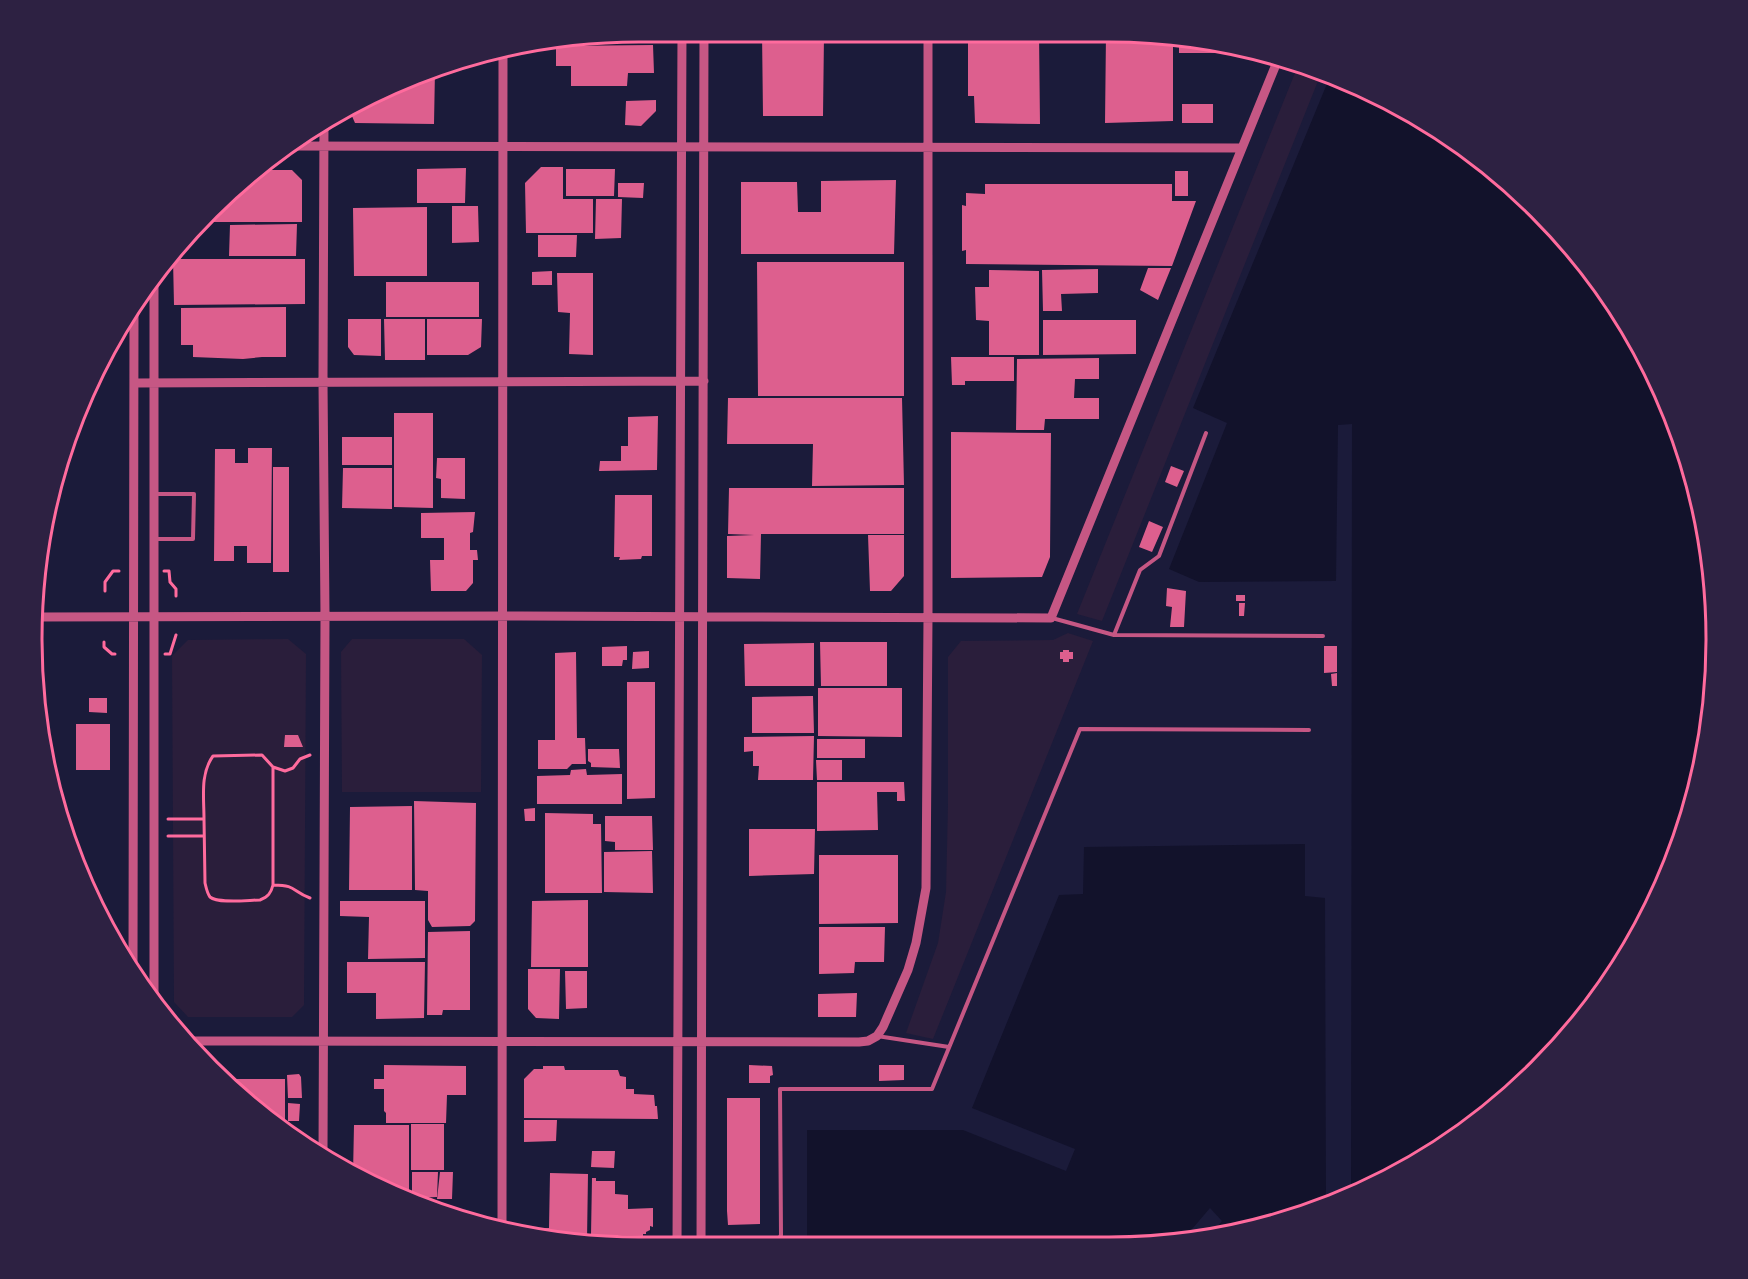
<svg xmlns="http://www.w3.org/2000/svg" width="1748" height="1279" font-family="Raleway,sans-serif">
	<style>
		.green { fill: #2a1e3b }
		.water { fill: #12122b }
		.building { fill: #dd5f8e }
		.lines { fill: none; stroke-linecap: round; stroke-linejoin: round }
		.path { stroke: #ff6b9d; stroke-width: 3 }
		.service { stroke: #c65784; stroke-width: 4 }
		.tertiary { stroke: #c65784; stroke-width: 9 }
		.rim { fill: none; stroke: #ff6b9d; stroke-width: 3 }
	</style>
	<rect width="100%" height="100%" fill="#1b1b3a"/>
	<path class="green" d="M1299,63L1322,71L1102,621L1077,614Z
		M1068,633L1093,641L933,1039L906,1033L938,943L946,892L948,804V657L961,641L1053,640Z
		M288,639L306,654L304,1005L292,1017H188L174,1002L172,656L188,640Z
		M352,639H464L482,655L481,792H342L341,652Z"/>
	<path class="water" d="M1331,74L1341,78L1446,134L1510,183L1591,269L1654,370L1696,482L1715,599L1711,719L1684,835L1635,943L1566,1040L1479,1122L1351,1195L1352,424L1338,425L1336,581L1199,582L1169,569L1227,423L1193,408Z
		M1305,844V896L1325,898L1326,1205L1210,1236L1222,1221L1210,1208L1181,1242L807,1245V1130H963L1066,1171L1075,1149L972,1108L1059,895L1083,894L1084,847Z"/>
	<path class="building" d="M762,32H877V34L824,35L823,116H763Z
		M968,32L1039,33L1040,124L975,123L974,96H968Z
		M1106,33H1148L1173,37V121L1105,123Z
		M1179,38L1257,51V53H1179Z
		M653,45L654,73H628L627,86H571V66H556V46Z
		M479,53V62H456Z
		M435,70L434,124L355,123L348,107L371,94Z
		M656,100V111L641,126L625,125L626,101Z
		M1182,104H1213V123H1182Z
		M541,167H563V199H593V233H526L525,183Z
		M466,168L465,203H417V169Z
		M566,169H615L614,196H566Z
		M261,170H292L302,180V222H201Z
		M1175,171H1188V196H1175Z
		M896,180L894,254H741V182H797L798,212H821V181Z
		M618,183H644L643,198L618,197Z
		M985,184H1172V201H1196L1172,266L966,264V250L962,251V205L966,206V193L985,194Z
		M596,199H622L621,238L595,239Z
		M452,206H478L479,242L452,243Z
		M427,207V276H354L353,208Z
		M297,224L296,256H229L230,225Z
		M538,235H577L576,257H538Z
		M173,259H305V304L174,305Z
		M757,262H904V396H758Z
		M1148,268H1171L1158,300L1140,290Z
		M1098,269V293L1061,294L1062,311H1043L1042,270Z
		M989,270L1039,271V355H989V321L976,320L975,287H989Z
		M552,271V285H532V272Z
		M557,273H593V355L569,354L570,313L558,312Z
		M386,282H479V317H386Z
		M286,307V357H262L243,359L193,357V345H181V308Z
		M348,319H381V356L354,355L348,347Z
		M384,319H425V360H385Z
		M427,319H482L481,347L468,355H427Z
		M1043,320H1136V354L1043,355Z
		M951,357H1014V381H965V385H952Z
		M1099,358V379H1075L1074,398H1099V419H1045L1044,430H1016L1017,359Z
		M728,398H902L904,485L812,486L813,444H727Z
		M394,413H433V508L394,507Z
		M658,416L657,470L599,471L600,461H621V446H628V417Z
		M951,432L1051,433L1050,557L1042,577L951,578Z
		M342,437H392V465H342Z
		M248,448H272L271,563H247V546H234V561H214L215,449H235V463H248Z
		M437,458H465V499L441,498V479L436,478Z
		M1171,466L1184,471L1177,487L1165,482Z
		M273,467H289V572H273Z
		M343,468H392V509L342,508Z
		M729,488H904V534H761L760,579L727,578V536L754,535L728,534Z
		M615,495H652V556H642L641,559L619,560L620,557H614Z
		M475,512L473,532L470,533V550H477L478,560H473V583L466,591H431L430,560H444V538H421V513Z
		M1149,521L1163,527L1152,552L1139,547Z
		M868,535H904V576L891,591H870Z
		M1167,588L1186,591L1184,627H1170L1172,607L1166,606Z
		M1236,595H1245V601H1236Z
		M1239,603H1245L1244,616H1239Z
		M820,642H887V686H821Z
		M814,643V686H745L744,644Z
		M627,646V660H623L622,666H602V647Z
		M1324,646H1337V672L1324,673Z
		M1063,650H1069V652H1073V659H1069V662H1063V659H1060V652H1063Z
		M649,651V668L632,669L633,652Z
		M576,652L577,738H585L586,764H572L567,769H538V740H555V653Z
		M1337,673V686H1332L1331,674Z
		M627,682H655V798L627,799Z
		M818,688H902V737L818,736Z
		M813,696L814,733H752V697Z
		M89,698H107V713L89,712Z
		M76,724H110V770H76Z
		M285,735H298L303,747H284Z
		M814,736L813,780H758L759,766H753V751L744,752V737Z
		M817,739H865V758H817Z
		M588,749H619L620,768L591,767V763L588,761Z
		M816,760H842V780H817Z
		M586,769L587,775L622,774V804H537V776L570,775L571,770Z
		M817,782H904L905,801H897V792H877L878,830L817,831Z
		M414,801L476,803L475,921L470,926L432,927L428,920V891L415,890Z
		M412,806V890H349L350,807Z
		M535,808V821H525L524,809Z
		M545,813L593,814V824H601L602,893H545Z
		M605,816H652L653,850H615V842L605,841Z
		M749,829H815L814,874L749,876Z
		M652,851L653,893L604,892V852Z
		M819,855H898V923L819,924Z
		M588,900V967H531L532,901Z
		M340,901H425V958L368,959L369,917L340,916Z
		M819,927H885L884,962H855L854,973L819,974Z
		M470,931V1010H443L442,1015H427L428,932Z
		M347,962H425L424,1018L376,1019V993H347Z
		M528,969H560L559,1019L536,1018L528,1009Z
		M565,971H587V1008L566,1009Z
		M857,993L856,1017H818V994Z
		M384,1065L466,1066V1095H447L446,1123H386V1113L384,1111V1089H374V1079H384Z
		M749,1065L772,1066L773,1075L770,1076V1083H749Z
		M879,1065H904V1080L879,1081Z
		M543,1066H564L565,1070H618L620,1076L626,1077V1089H634V1094L654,1095L655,1106H657L658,1119L524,1118V1079L534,1069H543Z
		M299,1074L301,1077L302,1098H288L287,1075Z
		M226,1079H285V1123L272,1124L269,1122Z
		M727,1098H760V1224L728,1225L727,1211Z
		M288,1103L300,1104L299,1121H288Z
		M524,1120H557L556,1141L524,1142Z
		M411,1124H444V1170H411Z
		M354,1125H409V1199L370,1185L353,1174Z
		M592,1151H615L614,1168L591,1167Z
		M412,1172H438L437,1197L412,1198Z
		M440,1172H453L452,1199H437Z
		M550,1173L588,1174L587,1240H561L535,1236V1229L549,1228Z
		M592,1178H596V1181H615V1194L628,1195V1209L653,1208V1227L650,1226V1230L646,1232V1234H643V1236L591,1235Z"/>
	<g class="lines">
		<path class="path" d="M164,571H169L170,582L176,589V596
			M105,591V582L113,571H119
			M104,642V647L112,654H115
			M165,654H170L176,635
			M273,767L285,771L293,768L300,759L310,755
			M168,819H204C204,797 200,774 213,756L262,755L273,767V885C271,893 268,897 260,900C249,900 218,904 210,897C207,893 206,887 205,883L204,819
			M168,836H204
			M274,885C296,885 292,891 310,898"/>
		<path class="service" d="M155,494H194L193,539H156
			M1052,618L1114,635L1323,636
			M1114,635L1140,570L1159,556L1206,433
			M877,1036L949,1047
			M776,1245L781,1235L780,1089H932L1080,729L1309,730"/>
		<path class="tertiary" d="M288,146L1241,148
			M134,383L704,381
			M37,617L521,616L1051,618L1279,57
			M133,967L134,311
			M154,1004V280
			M188,1041L859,1042L868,1041L877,1036L883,1027L908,970L916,943L926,888L928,618V32
			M323,1155L325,616L323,382L324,121
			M502,1230L503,49
			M701,1245L704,32
			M677,1246L682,32"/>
	</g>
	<path d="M0 0H1748V1279H0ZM639 42H1109A597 597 0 0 1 1706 639V640A597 597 0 0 1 1109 1237H639A597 597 0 0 1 42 640V639A597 597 0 0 1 639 42Z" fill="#2d2142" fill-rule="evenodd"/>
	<path class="rim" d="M639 42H1109A597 597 0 0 1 1706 639V640A597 597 0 0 1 1109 1237H639A597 597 0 0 1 42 640V639A597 597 0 0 1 639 42Z"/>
</svg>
